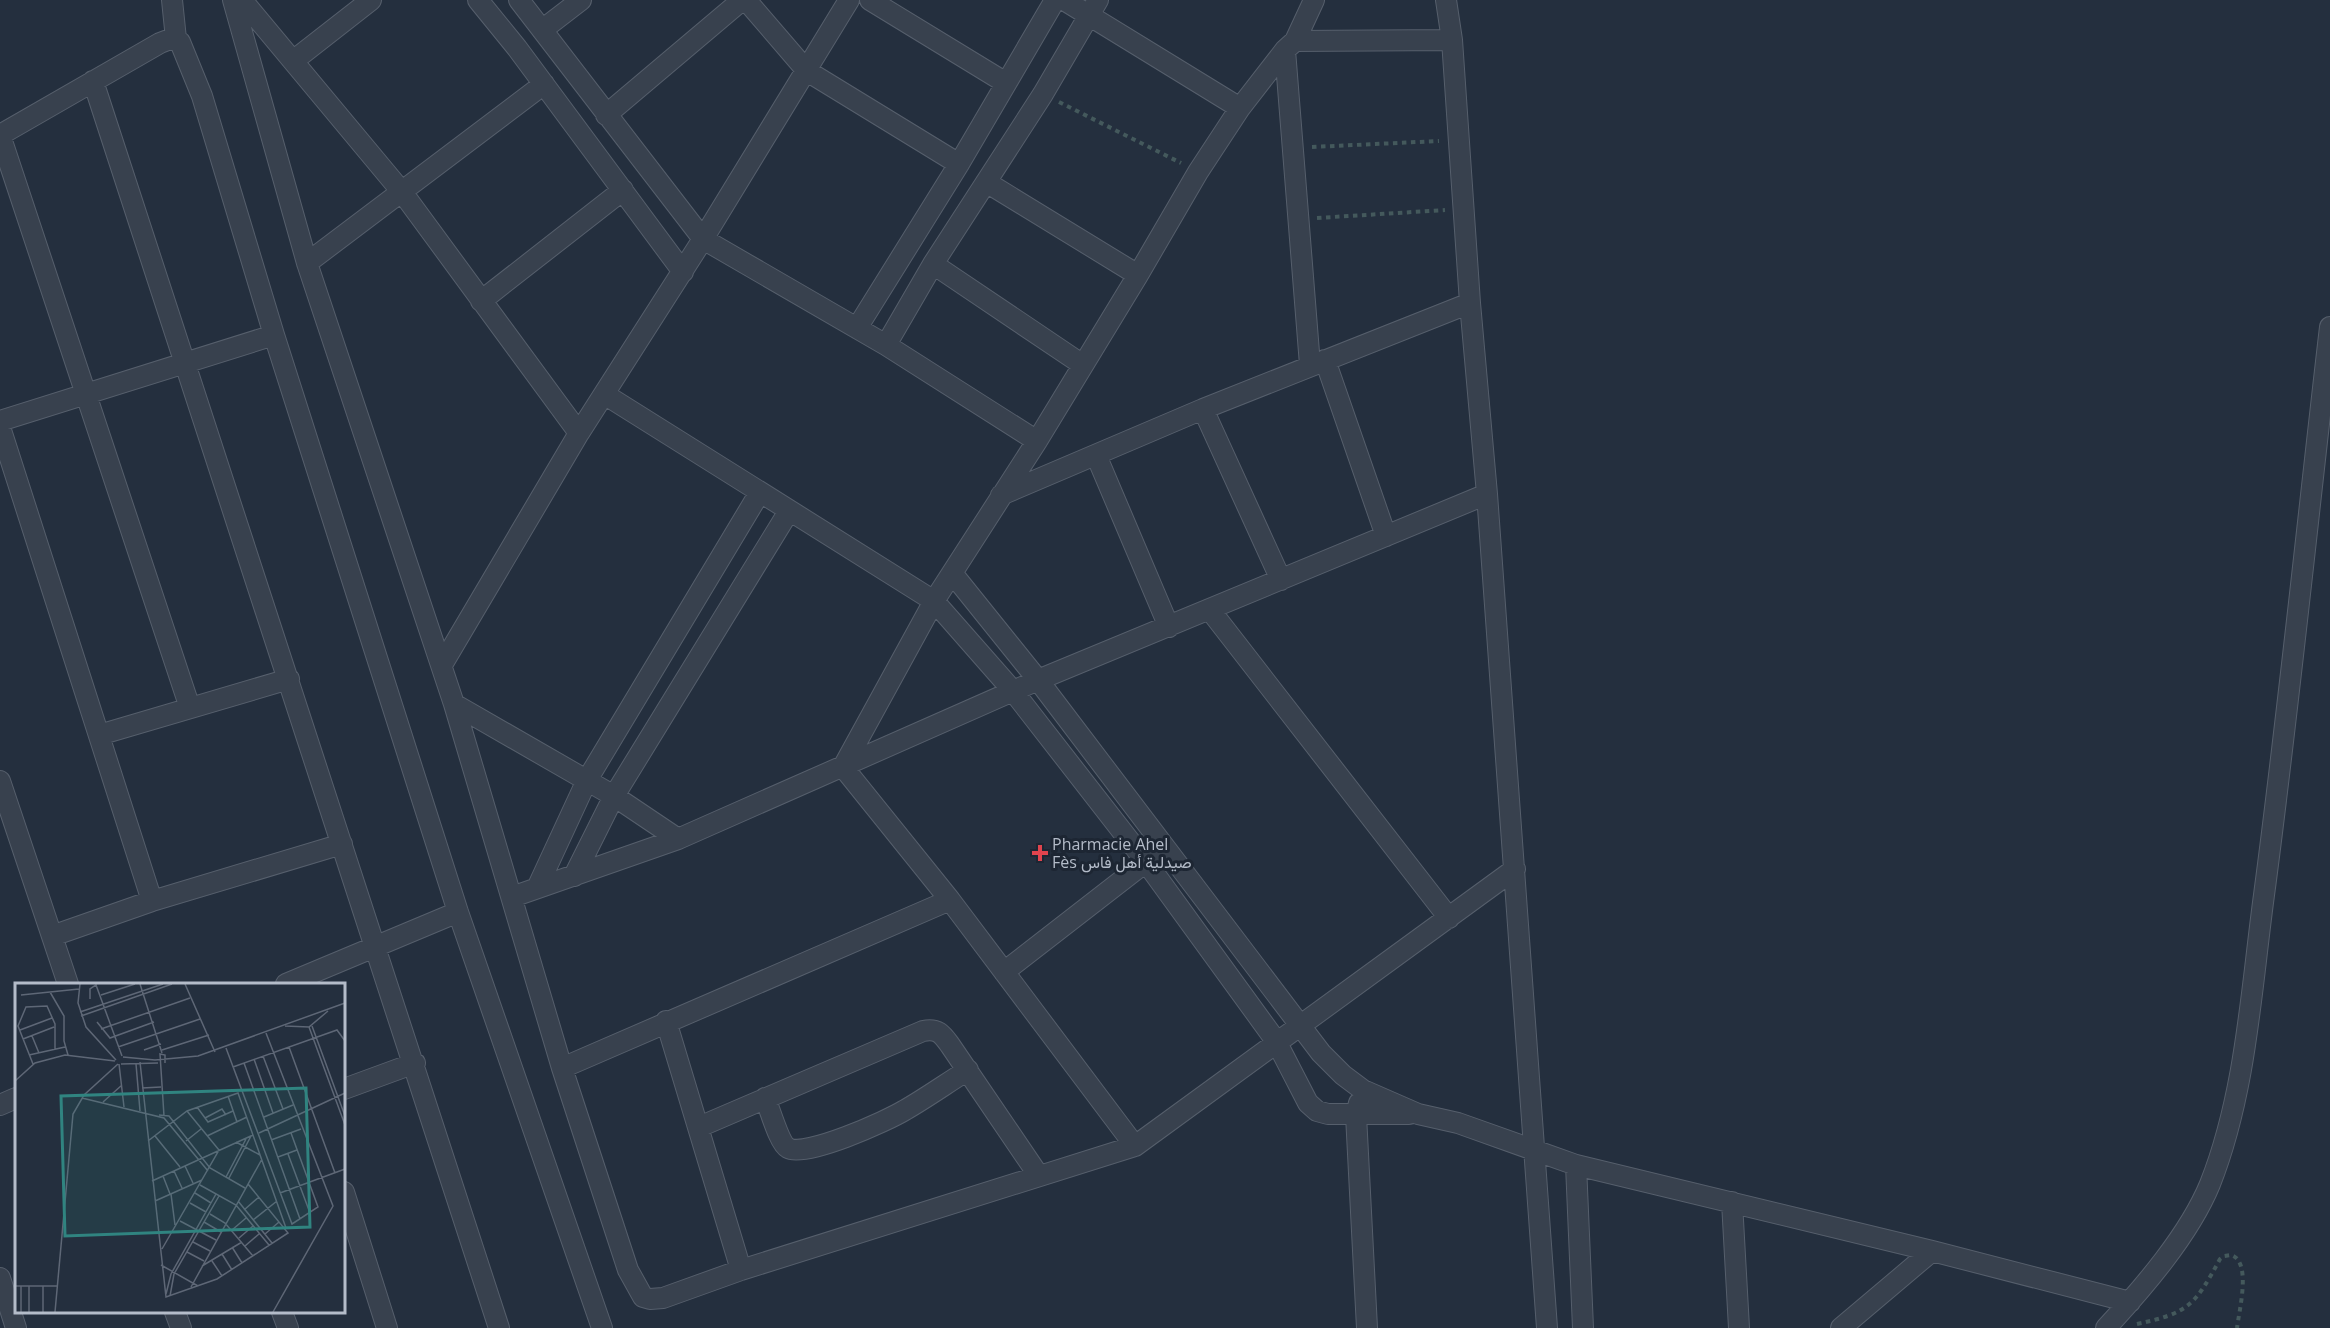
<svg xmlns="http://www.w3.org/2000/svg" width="2330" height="1328" font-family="'Open Sans',Vazirmatn,sans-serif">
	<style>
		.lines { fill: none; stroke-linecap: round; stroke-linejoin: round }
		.minor-casing { stroke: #565f6c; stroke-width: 22 }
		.path { stroke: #44595c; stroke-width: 4; stroke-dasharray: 4.5 4.5; stroke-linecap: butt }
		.minor { stroke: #38414e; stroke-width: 20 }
		.health-dot { fill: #e0444e; stroke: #1d2633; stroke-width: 2 }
		.labels { text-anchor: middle; stroke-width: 6; stroke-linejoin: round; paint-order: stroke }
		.poi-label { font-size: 16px; fill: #b4bcc9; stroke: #1d2633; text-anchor: start }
		.inset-road { fill: none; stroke: #5e6776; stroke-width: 1.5 }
		.view { fill: #308480; fill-opacity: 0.15; stroke: #308480; stroke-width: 3 }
		.inset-edge { fill: none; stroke: #b4bcc9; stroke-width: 3 }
	</style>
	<rect width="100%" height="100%" fill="#242f3e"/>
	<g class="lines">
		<defs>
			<path id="minor" d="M172,0L176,39
				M233,0L307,263L454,704L562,1068L628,1270L643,1297L650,1299L663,1298L741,1270L1135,1146L1515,869
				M242,0L402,192L579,433
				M478,0L517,48L683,272
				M519,0L703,239L886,345L1037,441
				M746,0L807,71L959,164
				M870,0L1006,83
				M1064,0L1240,108
				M1446,0L1452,40L1470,303L1487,494L1547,1328
				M542,30L581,0
				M1295,41L1452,40
				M1285,50L1310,365
				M293,61L371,0
				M93,81L499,1328
				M606,115L742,0
				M0,135L160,43L173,38L180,42L202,96L274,335L458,912L602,1328
				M0,135L190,708
				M986,182L1138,275
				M307,263L544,84
				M933,264L1083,365
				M481,301L623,190
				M857,328L959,164L1055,0
				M886,345L933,264L1043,94L1098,0
				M1325,360L1386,536
				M604,394L934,601L1013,691L1146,862L1276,1041L1308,1103L1317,1111L1328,1114H1409
				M1203,409L1281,580
				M0,421L274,335
				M0,427L152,901
				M1096,455L1169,627
				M1001,495L1203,409L1470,303
				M952,573L1038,680L1321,1053L1343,1075L1363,1090L1418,1114L1458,1123L1576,1165L1932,1251L2130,1302
				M1210,610L1449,918
				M442,665L579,433L703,239L849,0
				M454,704L614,796L678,839
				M99,735L289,679
				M0,781L68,984
				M574,876L614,796L789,511
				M537,888L587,780L760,492
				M512,897L678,839L1038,680L1487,494
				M52,936L152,901L342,844
				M1004,972L1156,854
				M286,984L458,912
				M666,1021L741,1270
				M562,1068L950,900
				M344,1089L415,1063
				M765,1098C770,1109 779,1143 788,1148C805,1158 887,1121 905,1110C926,1098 947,1083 968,1070
				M1359,1103L1356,1115L1367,1328
				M0,1105L16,1098
				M699,1127L923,1031C938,1028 942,1034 950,1045L1039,1176
				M1135,1146L950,900L843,767L934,601L1037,441L1138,275L1198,172L1240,108L1285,50L1295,41L1314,0
				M1576,1165L1583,1328
				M344,1192L387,1328
				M1732,1202L1739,1328
				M0,1278L16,1328
				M175,1312L181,1328
				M282,1312L288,1328
				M1841,1328L1932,1251
				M2106,1328C2143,1288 2189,1235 2210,1184C2246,1093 2251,991 2264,895C2289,706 2308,516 2330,327"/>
		</defs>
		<use href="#minor" class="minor-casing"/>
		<path class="path" d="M1059,102L1181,163
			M1312,147L1439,141
			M1317,218L1445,210
			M2137,1324C2189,1313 2195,1305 2220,1259L2224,1256L2231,1255C2252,1261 2239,1311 2237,1328"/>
		<use href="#minor" class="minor"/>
	</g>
	<path class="health-dot" d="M1037 844h6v6h6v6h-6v6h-6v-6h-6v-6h6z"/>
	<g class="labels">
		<g class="poi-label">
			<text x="1052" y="850">Pharmacie Ahel<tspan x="1052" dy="18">Fès صيدلية أهل فاس</tspan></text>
		</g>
	</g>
	<g transform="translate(15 983)">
		<rect width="330" height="330" fill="#242f3e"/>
		<path class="inset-road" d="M65,1L63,20L71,44L101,77M125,1L147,70M170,1L200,69M35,9L49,33V58L53,72M6,12L64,6M86,12L120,1M75,16V6L81,2L107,73M65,29L148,1M66,33L157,1M82,39L95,55L139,39M270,43L294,44L313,28M297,43L330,133M294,44L330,142M86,46L175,15M5,47L37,35M251,50L318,223L258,329M17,53L24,70M8,56L39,44M103,64L185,36M274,64L320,190M211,65L277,241L303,224L276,150M129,67L146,61M147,67L194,52M14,72L50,64M248,73L268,126M108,74L140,77L183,73L330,20M239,76L258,130M125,79L151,314L202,296L273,250L233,201M229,80L285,236M18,81L3,43L11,24L32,23L40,41V66M104,81L109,124M106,81L143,80M121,81L125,128M218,84L322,47L330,58M0,98L20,80L50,72L100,78M127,105L146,104M213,113L222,139M67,115L149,135L193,188M88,119L107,102M182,124L193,139L218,128M144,132L154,133L195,185L230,205M149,133L145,71L150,72V80M249,134L278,122M190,135L207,126L211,132M244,150L330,110M140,153L165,184M192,153L232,134M256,157L286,146M133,158L172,128L223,110L271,245M171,158L186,146M221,159L245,172M273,171L295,230M263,174L282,167M170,183L178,200M159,188L167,205M148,193L155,211M211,194L231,156M214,195L236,153M137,198L238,152M185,202L221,222L254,262M180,210L196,220M265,210L330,186M156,211L160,242M140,218L187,197M223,218L257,260M175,220L191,229M229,227L244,214M195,231L210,240L238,273M238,237L262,218M165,238L201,257M189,239L206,249M217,247L231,235M250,251L264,239M224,255L238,243M178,259L195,268M230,263L244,251M217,264L227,280M147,266L204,167L172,128M172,269L189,278M207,271L217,287M197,278L207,293M146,282L183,303M187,283L227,259M0,303H42M28,303V329M176,304L247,176M151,311L156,291L201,211M155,313L159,291L204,213M6,329V303M14,329V303M40,329L58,131L69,112L103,81"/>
		<path class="view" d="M291,105L295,244L50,253L46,113Z"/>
		<rect width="330" height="330" class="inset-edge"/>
	</g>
</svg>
